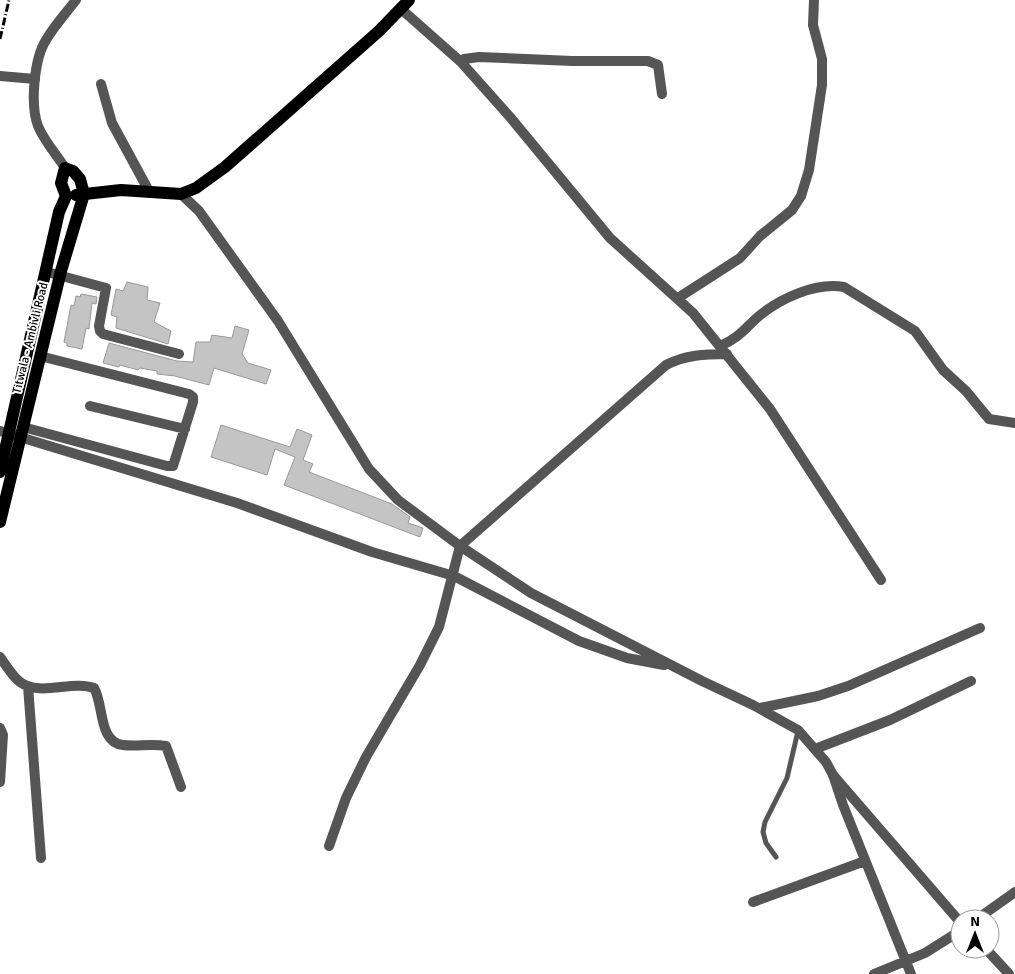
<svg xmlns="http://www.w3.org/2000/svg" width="1015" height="974" font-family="Signika,sans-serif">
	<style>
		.building { fill: #c4c4c4; stroke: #999 }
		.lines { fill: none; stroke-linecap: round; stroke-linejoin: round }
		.service { stroke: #555; stroke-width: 5 }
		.minor { stroke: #555; stroke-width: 10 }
		.tertiary { stroke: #555; stroke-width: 10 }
		.primary { stroke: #000; stroke-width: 12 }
		.rail { stroke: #000; stroke-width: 3; stroke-dasharray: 8 2.5 1 2.5; stroke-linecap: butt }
		.labels { text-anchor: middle; stroke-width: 4; stroke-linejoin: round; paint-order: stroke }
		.street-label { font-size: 12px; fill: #000; stroke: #fff }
	</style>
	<rect width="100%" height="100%" fill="#fff"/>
	<path class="building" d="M127,282L148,287L147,300L160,303L154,322L171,331L168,344L116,328L117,317L111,315L116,289L123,291Z
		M81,294L97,297L96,304L92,303L89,329L86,328L82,349L67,346V343L64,342L71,305L74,306L76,296L80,297Z
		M235,326L249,330L242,354L248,363L271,370L266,384L214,368L209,385L175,376L157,374V371L140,368L138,370L120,365L119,367L103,363L109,343L177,361L193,362L196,342H210L212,335L232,338Z
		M221,425L290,447L297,429L312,435L303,460L313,464L309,472L392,504L410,517L408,523L423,528L420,537L284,485L295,457L275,449L267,475L211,457Z"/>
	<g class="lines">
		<path class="service" d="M776,857L766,843L763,832L765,822L787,778L798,731"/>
		<path class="minor" d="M400,8L461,62L510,117L610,238L693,313L770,409L881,580
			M461,62L464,59L479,57L572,61H648L658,65L662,94
			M0,76L35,79
			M101,84L112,123L150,193
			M47,272L106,288L99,326L100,331L103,334L179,354
			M678,298L740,258L760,236L792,210L801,196L809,170L822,85V59L813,25L814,0
			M720,346C740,337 743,330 759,316C781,298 816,282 844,287L915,331L943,370L966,391L989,419L1015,423
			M90,406L185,429
			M23,427L167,466H173L193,402V397L189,394L40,356
			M0,657C6,665 12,676 20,682C40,697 72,680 94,688C104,704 98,742 123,745C137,747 151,743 166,746L181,787
			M28,686L41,858
			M760,708L818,696L848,686L980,628
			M0,728L3,735L0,782
			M815,749L890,720L971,681
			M833,775L843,805L911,974
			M329,846L346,798L366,757L420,665L439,627L460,546L666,365C685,355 705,354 727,354
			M753,902L865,861
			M977,919L1015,892
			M874,974L925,953L960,931"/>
		<path class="tertiary" d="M65,168C57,155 44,141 38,126C30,105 34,59 46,40C54,26 66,13 76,0
			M181,194L199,211L278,321L369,469L398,500L460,546L531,593L702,681L753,705L798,730L826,762L833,775L960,922
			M0,431L237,503L372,552L454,576L579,641L627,658L664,665
			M986,949L1009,974"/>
		<path class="primary" d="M76,195L121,190L181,194L196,188L225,167L379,31L409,0
			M0,472L59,212L66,196L61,183L65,168L73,171L80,179L84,194L61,271L0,522"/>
		<path class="rail" d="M0,39L9,0"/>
	</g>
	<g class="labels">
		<g class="street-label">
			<text transform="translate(30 338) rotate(-76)" y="4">Titwala - Ambivli Road</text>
		</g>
	</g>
	<g transform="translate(975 934)"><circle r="24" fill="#ffffff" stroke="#999999"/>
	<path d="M0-4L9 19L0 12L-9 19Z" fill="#000000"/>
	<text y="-8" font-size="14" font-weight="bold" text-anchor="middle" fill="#000000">N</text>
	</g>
</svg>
